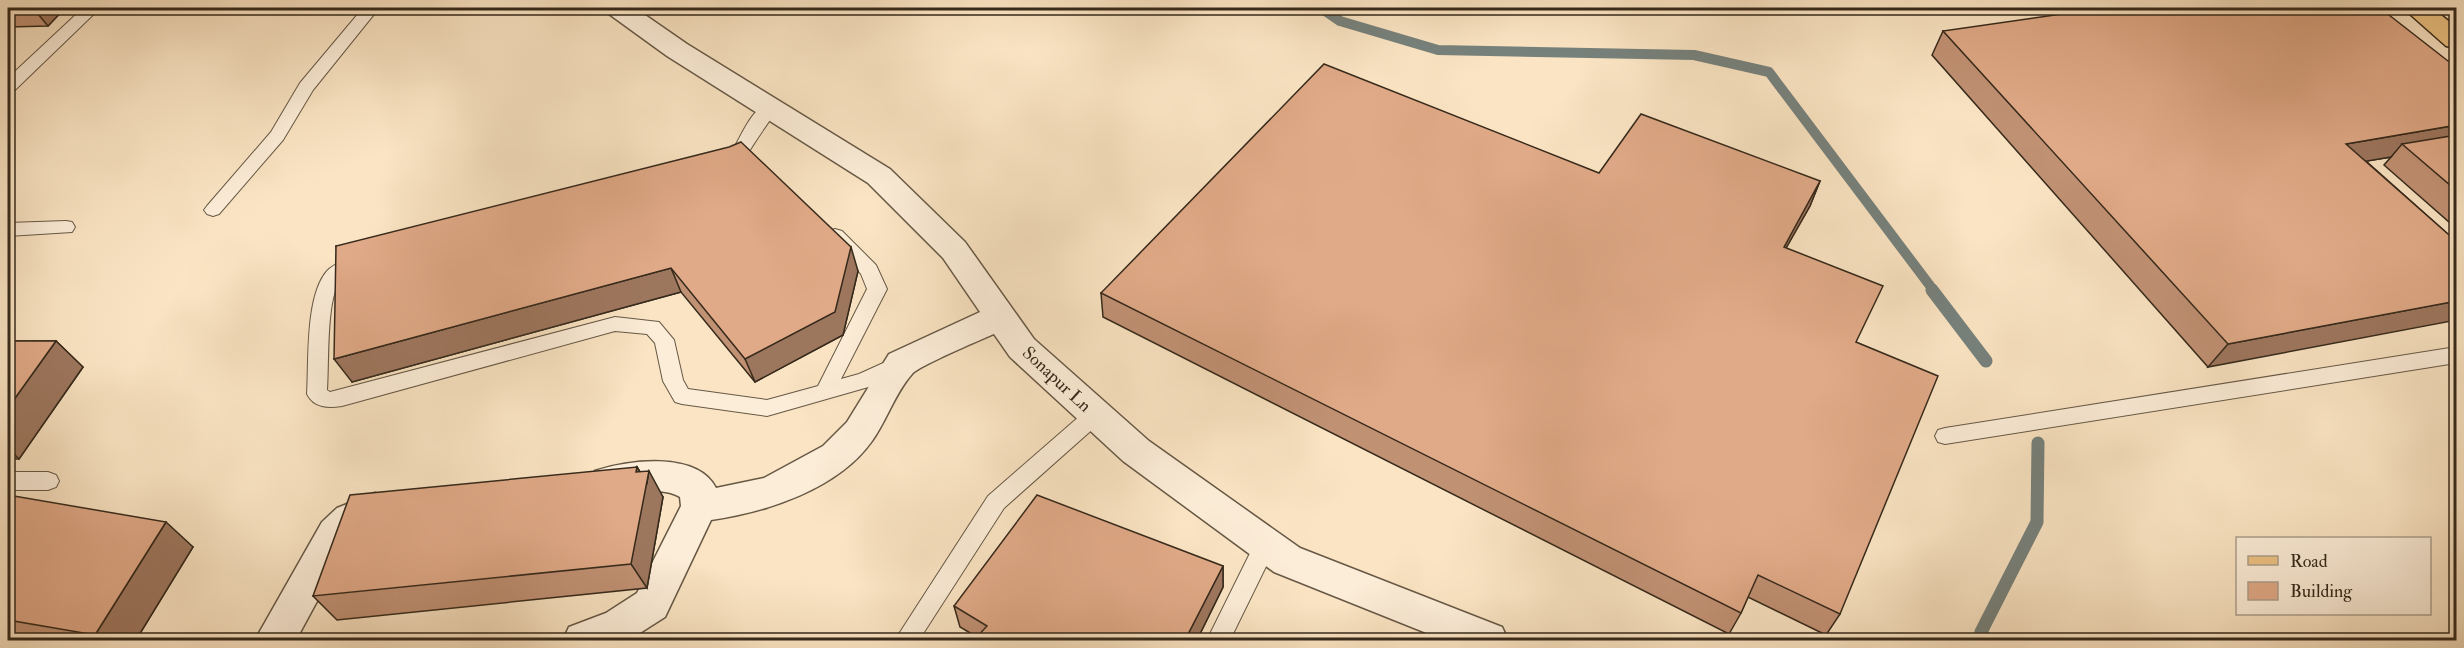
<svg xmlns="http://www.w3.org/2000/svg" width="2464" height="648" font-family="'IM FELL Double Pica',serif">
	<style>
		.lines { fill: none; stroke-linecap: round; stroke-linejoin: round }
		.stream-far1 { stroke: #76817c; stroke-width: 10 }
		.stream { stroke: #76817c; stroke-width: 13 }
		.lane-casing { stroke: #665845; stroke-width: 2 }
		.street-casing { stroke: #665845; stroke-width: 3 }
		.primary-casing { stroke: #35291b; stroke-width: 3 }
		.lane { fill: #fcedd8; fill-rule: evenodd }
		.street { fill: #fcedd8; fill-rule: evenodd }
		.primary { fill: #edc282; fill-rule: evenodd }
		.wall { fill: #c19174; stroke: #35291b; stroke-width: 1.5 }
		.shaded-wall { fill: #9d765e; stroke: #35291b; stroke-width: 1.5 }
		.building { fill: #e0a987; stroke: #35291b; stroke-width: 1.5 }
		.labels { text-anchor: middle; stroke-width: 4.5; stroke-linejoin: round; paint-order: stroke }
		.street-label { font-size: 18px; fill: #35291b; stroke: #fcedd8 }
	</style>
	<rect width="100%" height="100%" fill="#fae4c3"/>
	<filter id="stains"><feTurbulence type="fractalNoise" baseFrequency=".00333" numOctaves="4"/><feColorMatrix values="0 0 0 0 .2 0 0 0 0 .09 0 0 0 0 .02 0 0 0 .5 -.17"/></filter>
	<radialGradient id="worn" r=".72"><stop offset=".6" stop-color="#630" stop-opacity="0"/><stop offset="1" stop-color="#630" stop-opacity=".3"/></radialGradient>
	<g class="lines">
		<path class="stream-far1" d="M1321,8L1340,21L1438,50L1694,55L1769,72L1934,291"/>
		<path class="stream" d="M1932,290L1986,361
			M1987,640L1981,632L2037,522L2038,443"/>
		<defs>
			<path id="lane" d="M83,8H100L14,91L8,92V78Z
				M363,8H379L313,90L283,140L219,214L213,216L207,214L204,210L207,206L271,132L300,83Z
				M770,103L776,104L778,108C769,122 759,135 750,150H738L735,146C743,132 753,107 770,103Z
				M66,221L72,222L75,227L72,232L8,236V223Z
				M835,229L842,231L876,265L887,289L841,379L859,374L901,355L908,358L911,363L908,368L872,386L767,416L682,404L675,402L663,381L655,343L647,334L615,331L342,406C328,408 314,408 307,394C309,362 305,296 327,271C335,263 346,260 356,257L363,259L365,264C360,273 346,273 339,283C326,302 329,365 327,390L330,392L615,317L659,322L674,340L683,380L688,389L767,400L818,386L867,289L861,274L826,236L828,231Z
				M2456,347V363L1945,444L1938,442L1935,436L1938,430L1945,428Z
				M1096,406L1103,408L1106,414L1103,420L1004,508L919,640H895L988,496L1089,408Z
				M8,472H48L56,475L59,481L56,487L48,490H8Z
				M1266,534L1274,537L1277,544L1230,640H1207L1258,537Z"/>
			<path id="street" d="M605,8H635L687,44L890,169L965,242L1034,339L1149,441L1300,548L1502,627L1508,640H1444L1274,572L1123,461L1010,357L994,334C980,340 919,366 912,374C895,393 887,420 872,441C838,489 767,512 711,520L665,617L629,640H563L569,627L606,613L637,593L681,506L680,497C654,482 623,502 595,493L590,482L595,471C628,460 697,451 716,488L764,478L823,446L847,422L889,354L980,312L943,258L868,183L667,56L609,14Z
				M375,493L388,498L393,509L388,520L363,530L348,544L296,640H255L322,522L337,508Z"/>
			<path id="primary" d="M2403,8H2432L2456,27V48L2446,46Z"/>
		</defs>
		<use href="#lane" class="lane-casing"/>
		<use href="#street" class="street-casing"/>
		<use href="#primary" class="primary-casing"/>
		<use href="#lane" class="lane"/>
		<use href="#street" class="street"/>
		<use href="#primary" class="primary"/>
	</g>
	<path class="wall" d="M8,8H65L48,26L8,27Z
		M1943,31L2457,68V229L2384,165L2391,157L2366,161L2457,242L2208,367L1932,55Z
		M1820,181L1810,206L1786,248L1856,342L1840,614L1826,635L1748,597L1741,613L1729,634L1103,317L1101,293Z
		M336,246L858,271L843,335L755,382L681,292L352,382Z
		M8,341H56L83,367L19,459H8Z
		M637,467L640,472L663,497L647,588L337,620L313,596Z
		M8,495L193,547L136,640H25L8,637Z
		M1223,566V587L1197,640H974L977,637L960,627L954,606Z"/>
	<path class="shaded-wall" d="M33,8H65L48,26Z
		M2457,125V146L2402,144L2391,157L2326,168L2346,144Z
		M1820,181L1810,206L1773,271L1784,247Z
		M851,247L858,271L843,335L755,382L745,359Z
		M671,268L681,292L352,382L334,359Z
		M2457,301V320L2208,367L2228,344Z
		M56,341L83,367L19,459L8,448V408Z
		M637,467L647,483L649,471L663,497L647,588L631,564L636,472Z
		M166,522L193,547L136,640H102L95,635Z
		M1223,566V587L1197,640H1185Z"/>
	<path class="building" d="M2104,8H2380L2457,68V125L2346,144L2457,242V301L2228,344L1943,31Z
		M1324,64L1599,173L1641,114L1820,181L1784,247L1883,286L1856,342L1938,376L1840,614L1758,575L1741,613L1101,293Z
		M2457,135V191L2402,144Z
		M741,142L851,247L835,312L745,359L671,268L334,359L336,246L729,147Z
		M8,341H56L8,408Z
		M637,467L636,472L649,471L631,564L313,596L350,495Z
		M8,495L166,522L95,635L8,620Z
		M1037,495L1223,566L1185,640H974L987,626L954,606Z"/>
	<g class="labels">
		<g class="street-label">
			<text transform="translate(1057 379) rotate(43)" y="6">Sonapur Ln</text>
		</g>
	</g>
	<rect width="2464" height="648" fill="none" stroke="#fae4c3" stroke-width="30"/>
	<rect x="9" y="9" width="2446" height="630" fill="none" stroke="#35291b" stroke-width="3"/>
	<rect x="15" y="15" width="2434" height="618" fill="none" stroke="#35291b" stroke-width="1.5"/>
	<rect x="2236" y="537" width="195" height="78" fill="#fcedd8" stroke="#ac9f8c" stroke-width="1.5"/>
	<rect x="2248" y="556" width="30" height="9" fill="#edc282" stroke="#ac9f8c" stroke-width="1.5"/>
	<text x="2290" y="567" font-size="18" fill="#35291b">Road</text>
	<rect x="2248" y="582" width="30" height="18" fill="#e0a987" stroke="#ac9f8c" stroke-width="1.5"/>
	<text x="2290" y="597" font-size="18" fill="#35291b">Building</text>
	<rect width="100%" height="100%" filter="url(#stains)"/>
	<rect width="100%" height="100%" fill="url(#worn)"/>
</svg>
